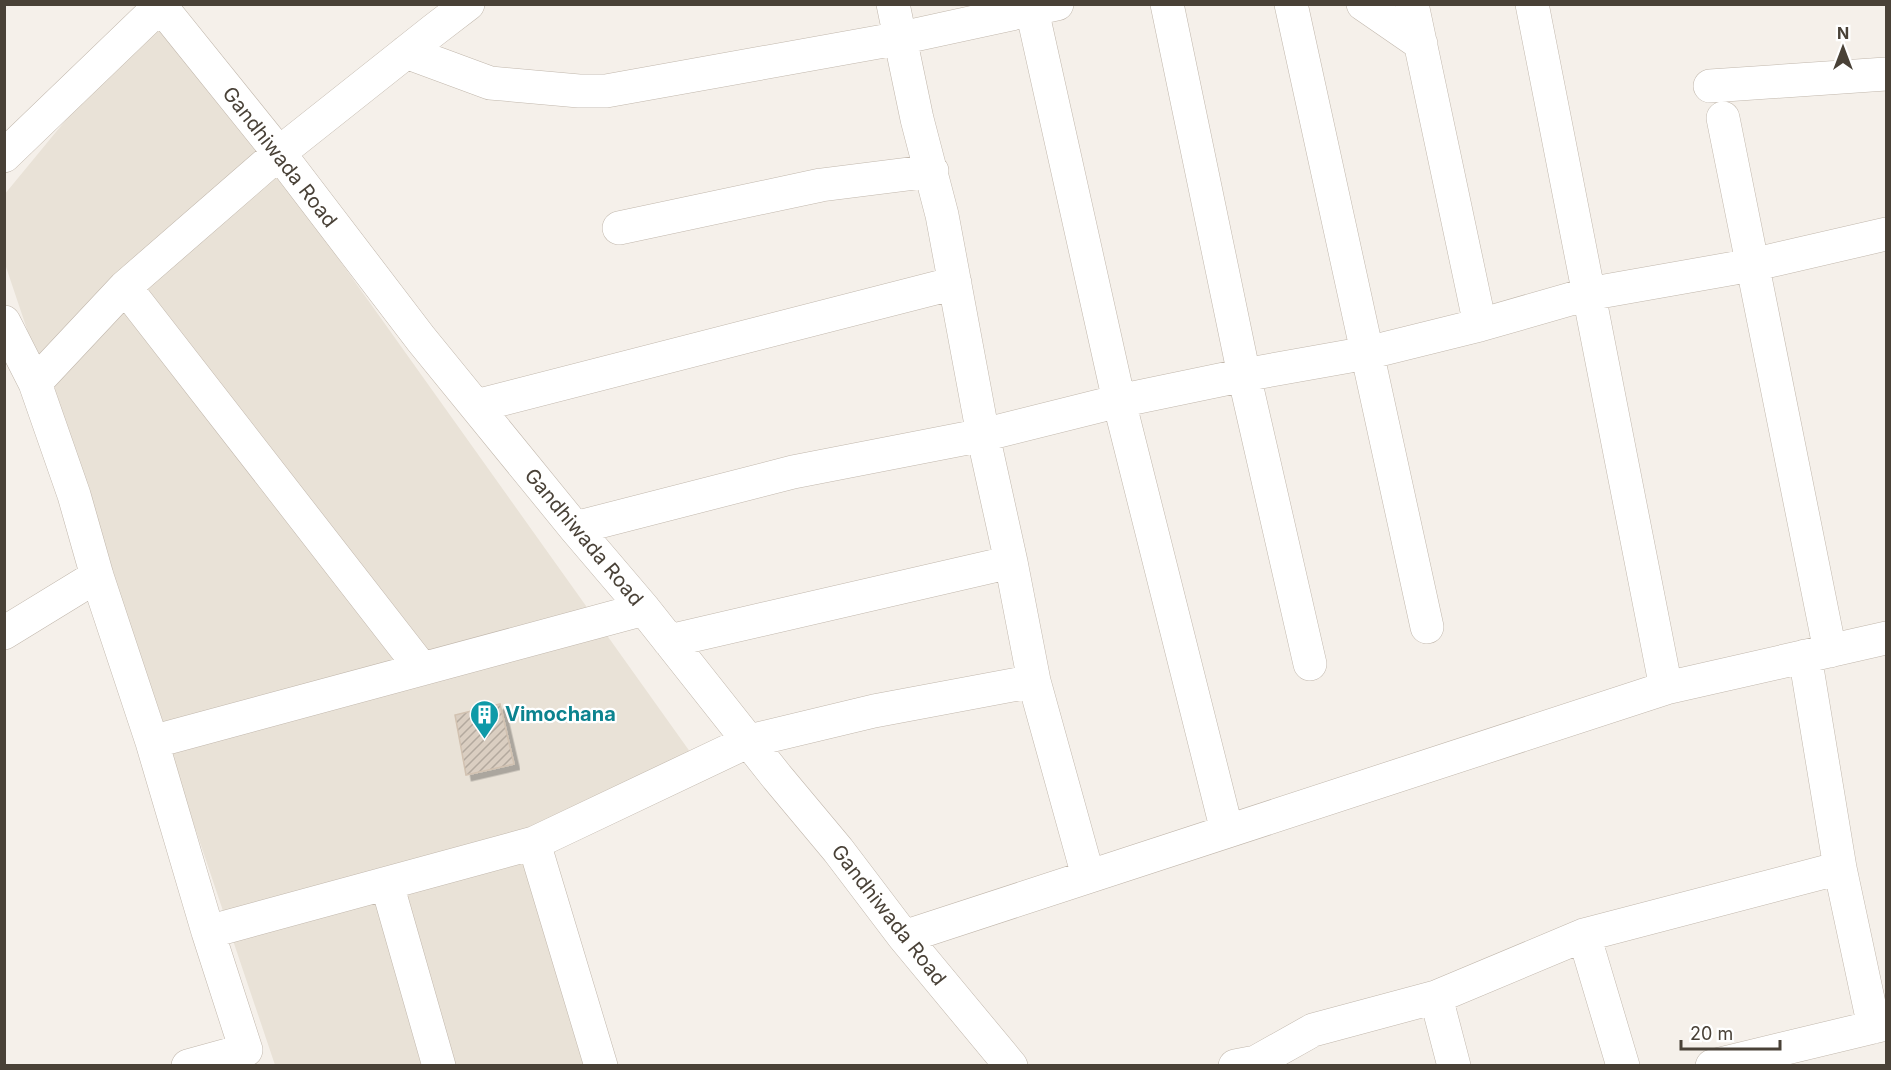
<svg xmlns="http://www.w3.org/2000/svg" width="1891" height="1070" font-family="Inter,sans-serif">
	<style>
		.residential { fill: #e9e2d7 }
		.building { fill: url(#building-hatch); stroke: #d2c2b1; stroke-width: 1.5; filter: url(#shadow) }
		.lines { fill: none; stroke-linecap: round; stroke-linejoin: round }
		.minor-casing { stroke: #c1b7ac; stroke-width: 34 }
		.minor { stroke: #fff; stroke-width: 33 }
		.labels { text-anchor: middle; stroke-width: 4.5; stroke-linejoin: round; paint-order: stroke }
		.street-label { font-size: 20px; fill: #494137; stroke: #fff }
		.culture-label { font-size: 20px; font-weight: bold; fill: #0d838f; stroke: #fff; text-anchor: start }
	</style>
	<defs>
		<pattern id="building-hatch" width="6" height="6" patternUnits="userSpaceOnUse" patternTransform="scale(1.5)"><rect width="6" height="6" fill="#dacec1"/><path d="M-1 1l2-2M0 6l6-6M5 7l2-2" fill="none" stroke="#b3a99e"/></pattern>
		<filter id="shadow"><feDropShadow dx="5.5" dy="5.5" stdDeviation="0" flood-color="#0004"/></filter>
	</defs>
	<rect width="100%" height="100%" fill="#f5f0ea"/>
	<path class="residential" d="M159,7L698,763L534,843L602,1065H275L5,264L4,195Z"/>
	<path class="building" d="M500,704L514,764L466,775L455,715Z"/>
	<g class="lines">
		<defs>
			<path id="minor" d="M159,4L279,153L421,339L575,528L644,609L777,777L838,850L904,937L1011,1066
				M893,4L917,119L942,215L983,435L1011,562L1034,681L1088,876
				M1167,4L1244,375L1310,664
				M1291,4L1427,627
				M1363,4L1421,44
				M1412,4L1480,325
				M1532,4L1666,688
				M1032,10L1119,401L1227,831
				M406,52L490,83L579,91H606L901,38L1057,4
				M1710,86L1886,74
				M1723,118L1830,651
				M4,156L162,4
				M619,228L821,185L932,171
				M125,287L422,669
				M4,322L35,383L74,495L97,576L152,742L208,932
				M35,383L125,287L279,153L434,30L468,4
				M476,406L955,283
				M575,528L793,472L983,435L1119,401L1244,375L1367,353L1480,325L1588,294L1752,265L1886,234
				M4,633L97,576
				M669,641L1011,562
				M1805,656L1840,868L1874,1027
				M152,742L644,609
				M534,843L601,1066
				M387,884L439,1066
				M1584,935L1623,1066
				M904,937L1666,688L1886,638
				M1436,997L1454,1066
				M188,1066L246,1050L208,932L534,843L749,741L874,711L1034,681
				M1235,1066L1256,1062L1313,1030L1436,997L1584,935L1840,868
				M1712,1066L1886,1024"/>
		</defs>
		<use href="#minor" class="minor-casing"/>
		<use href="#minor" class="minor"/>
	</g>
	<defs>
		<symbol id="building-pin" viewBox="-11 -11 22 30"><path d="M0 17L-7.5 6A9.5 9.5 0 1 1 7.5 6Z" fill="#0f9aa8" stroke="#fff"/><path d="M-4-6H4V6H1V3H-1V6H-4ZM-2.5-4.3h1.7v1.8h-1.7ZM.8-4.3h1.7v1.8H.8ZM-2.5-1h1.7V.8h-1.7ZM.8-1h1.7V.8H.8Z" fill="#fff"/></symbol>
	</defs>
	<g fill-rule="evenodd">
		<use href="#building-pin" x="468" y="698" width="33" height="45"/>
	</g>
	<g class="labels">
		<g class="street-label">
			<text transform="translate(280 157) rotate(52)" y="7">Gandhiwada Road</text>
			<text transform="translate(584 537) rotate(50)" y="7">Gandhiwada Road</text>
			<text transform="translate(889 915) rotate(52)" y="7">Gandhiwada Road</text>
		</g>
		<g class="culture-label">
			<text x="505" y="721">Vimochana</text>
		</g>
	</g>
	<rect width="1891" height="1070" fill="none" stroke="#494137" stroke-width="12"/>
	<g transform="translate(1843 48)" stroke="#ffffff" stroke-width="4.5" paint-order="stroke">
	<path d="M0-4.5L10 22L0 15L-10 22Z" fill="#494137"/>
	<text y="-9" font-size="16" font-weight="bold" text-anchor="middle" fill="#494137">N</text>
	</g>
	<path d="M1681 1040v9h99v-9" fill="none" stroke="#494137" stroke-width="3"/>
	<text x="1690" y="1040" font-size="18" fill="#494137" stroke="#ffffff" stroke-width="4.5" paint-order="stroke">20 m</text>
</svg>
